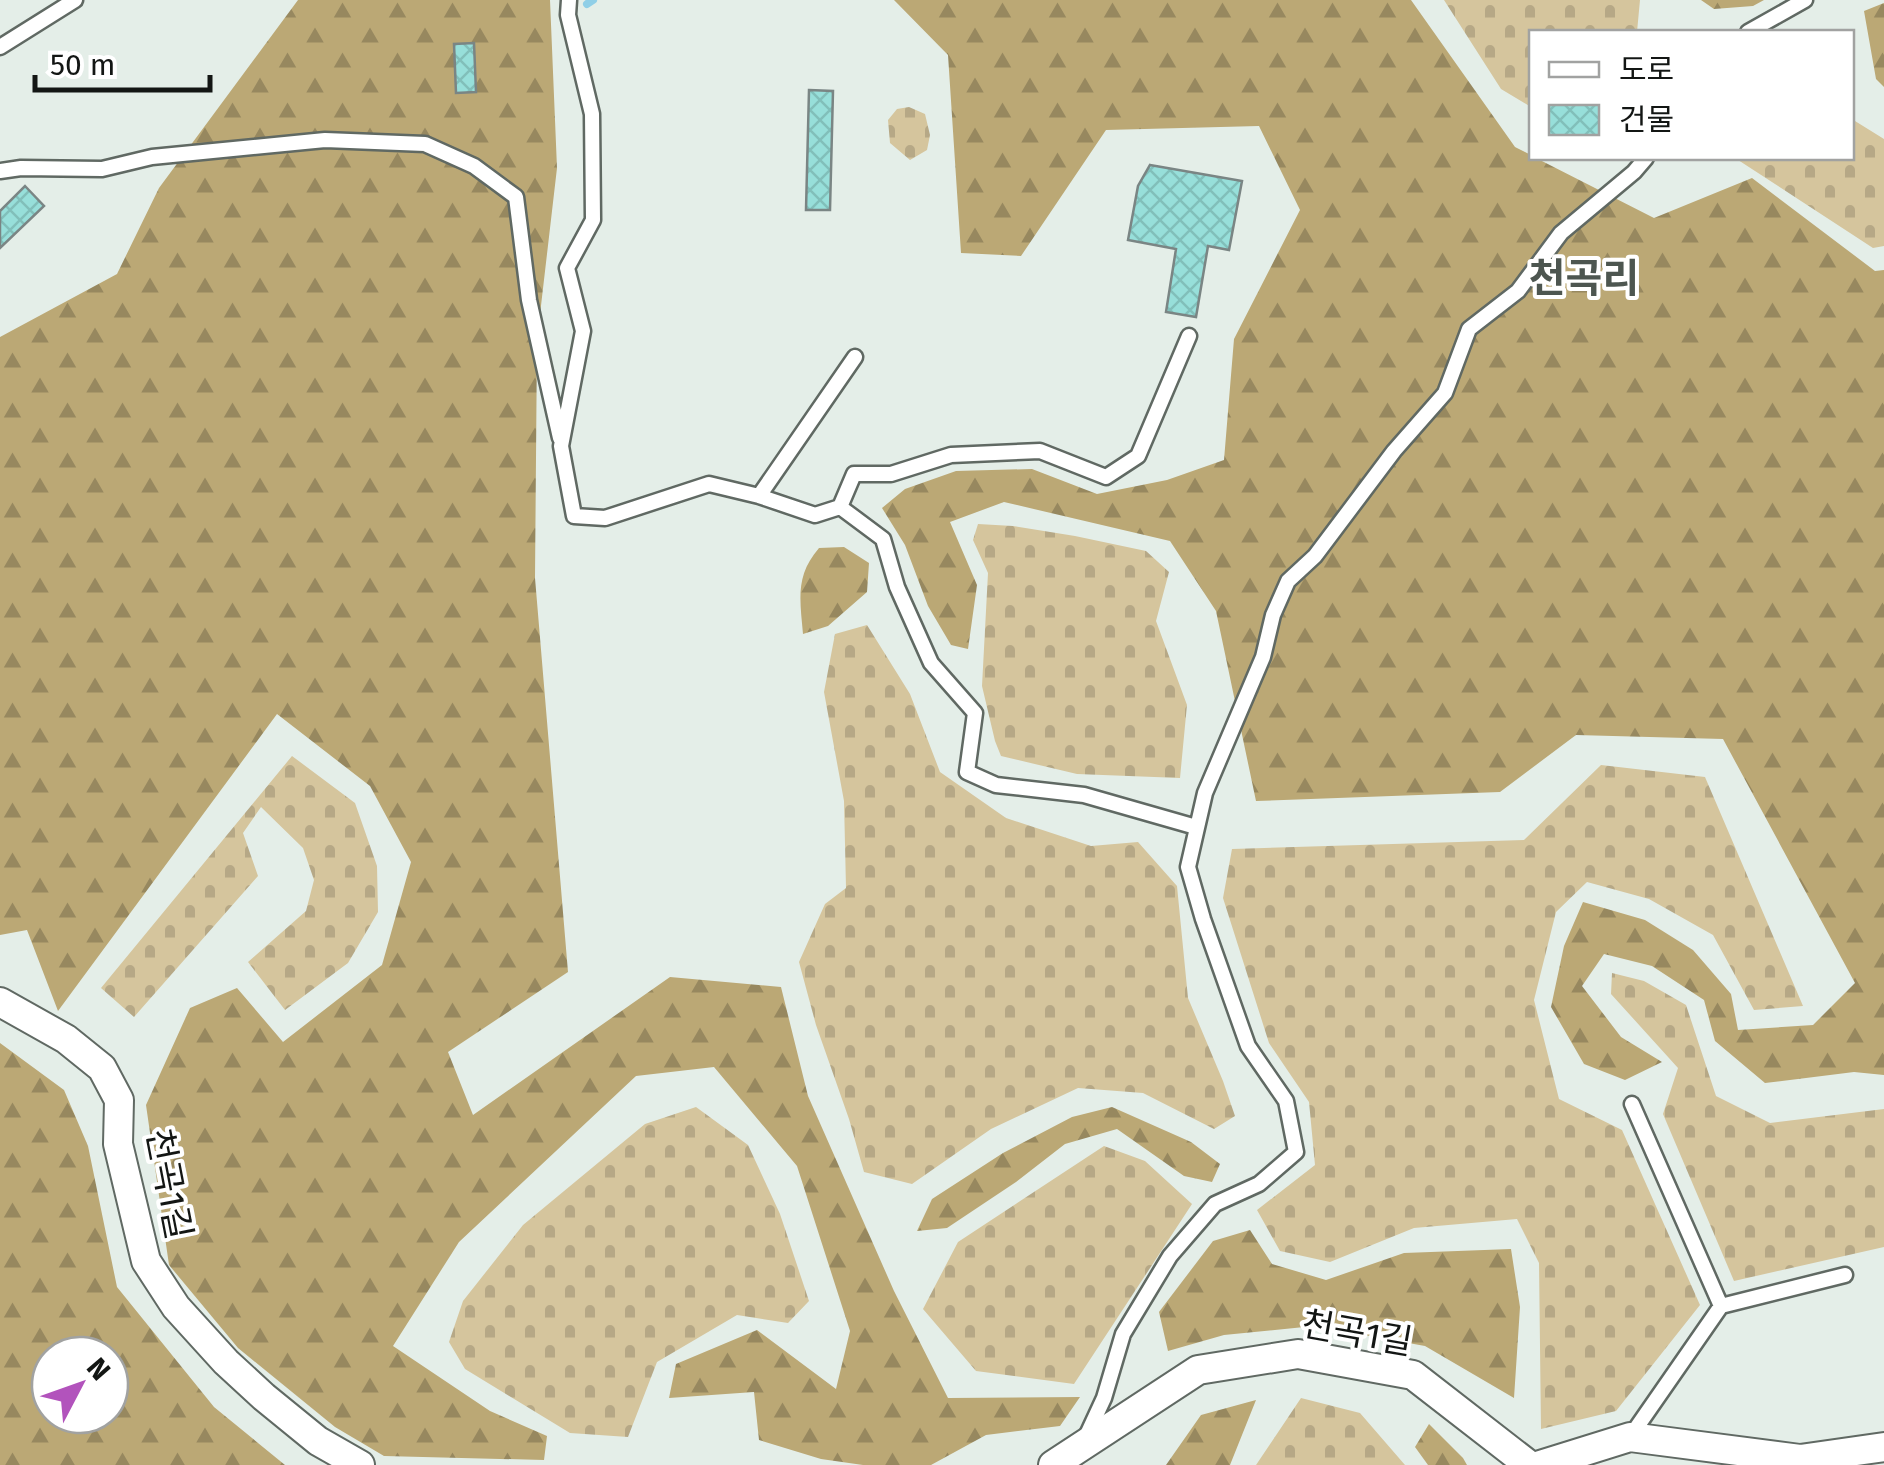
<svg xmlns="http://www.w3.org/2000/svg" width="1884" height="1465" font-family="'Fira Sans','Noto Sans KR',sans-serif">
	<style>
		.forest { fill: url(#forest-firs); fill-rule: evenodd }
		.cemetery { fill: url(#cemetery-stones) }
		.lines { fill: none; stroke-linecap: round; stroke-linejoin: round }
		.stream { stroke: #90cfe7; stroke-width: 8 }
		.building { fill: url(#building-cross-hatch); stroke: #7a8584; stroke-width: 2.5 }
		.lane-casing { stroke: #606963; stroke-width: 19 }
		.street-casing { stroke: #606963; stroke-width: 32 }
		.lane { stroke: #fff; stroke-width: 14 }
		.street { stroke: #fff; stroke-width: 28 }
		.labels { text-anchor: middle; stroke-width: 8; stroke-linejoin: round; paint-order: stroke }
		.street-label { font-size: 35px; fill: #131614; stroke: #fff }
		.quarter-label { font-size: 40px; font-weight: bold; fill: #4d5650; stroke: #fff }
	</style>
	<defs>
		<pattern id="forest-firs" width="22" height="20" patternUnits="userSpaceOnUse" patternTransform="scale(2.5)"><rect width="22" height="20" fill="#bba875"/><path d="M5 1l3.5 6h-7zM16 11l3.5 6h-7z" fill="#97885f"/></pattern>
		<pattern id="cemetery-stones" width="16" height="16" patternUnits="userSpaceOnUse" patternTransform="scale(2.5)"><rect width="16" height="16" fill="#d5c59d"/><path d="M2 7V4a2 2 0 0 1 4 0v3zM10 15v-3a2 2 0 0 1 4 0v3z" fill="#b6a886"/></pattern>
		<pattern id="building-cross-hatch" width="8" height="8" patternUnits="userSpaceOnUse" patternTransform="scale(2.5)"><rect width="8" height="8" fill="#97dfda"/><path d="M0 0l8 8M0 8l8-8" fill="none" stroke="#81bfba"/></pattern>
	</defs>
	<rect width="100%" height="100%" fill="#e4eee8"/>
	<path class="forest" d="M298,0H550L557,168L537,340L535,578L568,972L448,1052L473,1115L670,977L781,987L808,1096L894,1291L948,1398L1080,1397L1060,1426L986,1435L931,1465H863L821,1459L759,1440L754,1392L669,1398L676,1364L757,1330L836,1389L850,1331L797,1166L714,1067L636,1076L459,1242L393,1346L490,1411L547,1436L544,1460L384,1456L335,1427L238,1348L169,1265L146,1105L190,1008L237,988L283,1042L382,965L411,862L370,786L277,714L58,1011L27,930L0,935V337L117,274L159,188Z
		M894,0H1411L1515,147L1531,155L1532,158H1536L1654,218L1752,178L1875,271L1884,270V1075L1854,1072L1765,1083L1715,1041L1704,1000L1652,966L1604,954L1582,986L1621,1037L1662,1062L1625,1080L1584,1064L1551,1007L1564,946L1583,902L1645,920L1693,950L1731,994L1738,1030L1813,1025L1855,983L1723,739L1576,735L1500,792L1256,801L1216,611L1170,541L1004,502L950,522L977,585L968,649L951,645L928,606L905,545L882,508L905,489L956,471L1032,469L1097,494L1167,480L1224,460L1234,339L1300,210L1259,126L1106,130L1021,256L961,253L948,55Z
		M1701,0H1764L1753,6L1714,9Z
		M1884,3V87L1876,79L1864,11Z
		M844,547L869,563L867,592L828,626L803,634C800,599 795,576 819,548Z
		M0,1043L64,1090L88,1146L117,1287L214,1407L285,1465H0ZM50,1355H110V1415H50Z
		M1112,1107L1191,1142L1220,1164L1212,1182L1184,1176L1117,1129L1065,1144L1016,1182L947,1228L917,1231L932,1199L1003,1153L1072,1117Z
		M1250,1230L1272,1264L1326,1280L1404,1253L1511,1249L1520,1307L1514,1398L1425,1346L1314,1326L1224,1335L1168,1351L1159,1312L1213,1241Z
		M1256,1400L1230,1465H1166L1201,1415Z
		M1429,1424L1463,1458L1467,1465H1428L1415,1447Z"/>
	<path class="cemetery" d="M1444,0H1640L1637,32H1532L1531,107L1501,89Z
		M1852,96L1855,121L1884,139V246L1873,248L1735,158H1852Z
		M909,107L925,114L930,135L927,150L910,160L890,143L888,120L897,109Z
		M978,524L1013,526L1075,536L1146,551L1169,572L1156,621L1187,705L1180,778L1077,774L1001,756L995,741L982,686L988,573L973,540Z
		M867,625L910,694L940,772L1006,818L1091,846L1138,842L1177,886L1188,998L1223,1081L1235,1116L1214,1129L1143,1093L1078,1088L991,1129L912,1184L864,1172L849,1119L816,1025L799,962L825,904L846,888L844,801L824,692L835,634Z
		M292,756L355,803L377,866L378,912L348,963L285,1010L248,962L306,911L314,880L303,848L261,807L243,833L258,876L134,1017L101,988Z
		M1601,765L1705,777L1803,1006L1754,1010L1713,935L1649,899L1587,882L1556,912L1534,1000L1559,1099L1622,1130L1700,1305L1616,1411L1541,1429L1539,1263L1517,1219L1414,1228L1330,1262L1280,1251L1257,1210L1315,1165L1309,1102L1269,1043L1223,898L1232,849L1524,840Z
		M1612,973L1644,981L1686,1005L1716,1096L1770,1123L1884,1109V1247L1734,1281L1663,1114L1678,1068L1611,994Z
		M696,1107L748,1145L780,1214L809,1301L788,1323L737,1315L657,1362L628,1437L570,1433L465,1369L449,1342L463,1301L523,1225L645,1124Z
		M1104,1146L1145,1161L1192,1204L1074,1384L976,1371L923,1309L958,1242Z
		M1301,1398L1360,1413L1405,1465H1256Z"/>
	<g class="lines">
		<path class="stream" d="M587,4L593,0"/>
	</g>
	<path class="building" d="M474,43L476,92L456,93L454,44Z
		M809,90L833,91L830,210H806Z
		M1150,165L1242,181L1229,250L1208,246L1196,317L1166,312L1176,249L1128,240L1138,186Z
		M25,186L44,206L0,248V211Z"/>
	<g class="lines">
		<defs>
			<path id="lane" d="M569,0L568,15L592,114L593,220L567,268L583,331L561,446L574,516L605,518L709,484L759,496L815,515L840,507L854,474H891L951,455L1040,451L1106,477L1138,456L1189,336
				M1748,32L1805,0
				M0,47L75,0
				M0,171L21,168L102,169L152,157L325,140L425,144L474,166L516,197L529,300L560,438
				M759,496L855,357
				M840,507L883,539L897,587L931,663L975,713L967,772L996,785L1084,795L1196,827
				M1721,1306L1845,1275
				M1630,1437L1721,1306L1632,1104
				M1085,1439L1104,1398L1123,1334L1170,1256L1215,1204L1259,1184L1296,1152L1286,1101L1248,1046L1203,919L1188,867L1205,793L1263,657L1273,615L1288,581L1315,556L1394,451L1445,393L1469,329L1518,291L1561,233L1634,172L1646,158"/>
			<path id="street" d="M0,1002L66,1039L102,1068L119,1100L118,1144L146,1261L176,1307L226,1362L264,1397L318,1441L360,1465
				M1053,1465L1198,1370L1298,1354L1413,1375L1529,1465
				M1540,1465L1630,1437L1800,1459L1884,1447"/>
		</defs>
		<use href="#lane" class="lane-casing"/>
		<use href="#street" class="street-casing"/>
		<use href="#lane" class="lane"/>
		<use href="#street" class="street"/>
	</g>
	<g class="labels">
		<g class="street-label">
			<text transform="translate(169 1184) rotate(79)" y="12">천곡1길</text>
			<text transform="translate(1357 1333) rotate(10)" y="12">천곡1길</text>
		</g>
		<g class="quarter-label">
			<text x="1584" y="292">천곡리</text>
		</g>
	</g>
	<rect x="1529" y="30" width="325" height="130" fill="#ffffff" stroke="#a1a2a1" stroke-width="2.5"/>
	<rect x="1549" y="62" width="50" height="15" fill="#ffffff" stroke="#a1a2a1" stroke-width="2.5"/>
	<text x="1619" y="80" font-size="30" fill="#131614">도로</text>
	<rect x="1549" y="105" width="50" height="30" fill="url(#building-cross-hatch)" stroke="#a1a2a1" stroke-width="2.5"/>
	<text x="1619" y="130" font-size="30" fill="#131614">건물</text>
	<g transform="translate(80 1385) rotate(49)"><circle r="48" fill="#ffffff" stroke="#a1a2a1" stroke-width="2.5"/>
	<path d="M0-8L18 38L0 25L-18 38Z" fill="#b253bc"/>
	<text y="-15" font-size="28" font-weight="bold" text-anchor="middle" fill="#131614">N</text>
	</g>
	<path d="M35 75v15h175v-15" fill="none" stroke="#131614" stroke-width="5"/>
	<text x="50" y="75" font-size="30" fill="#131614" stroke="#ffffff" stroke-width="8" paint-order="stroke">50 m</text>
</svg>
